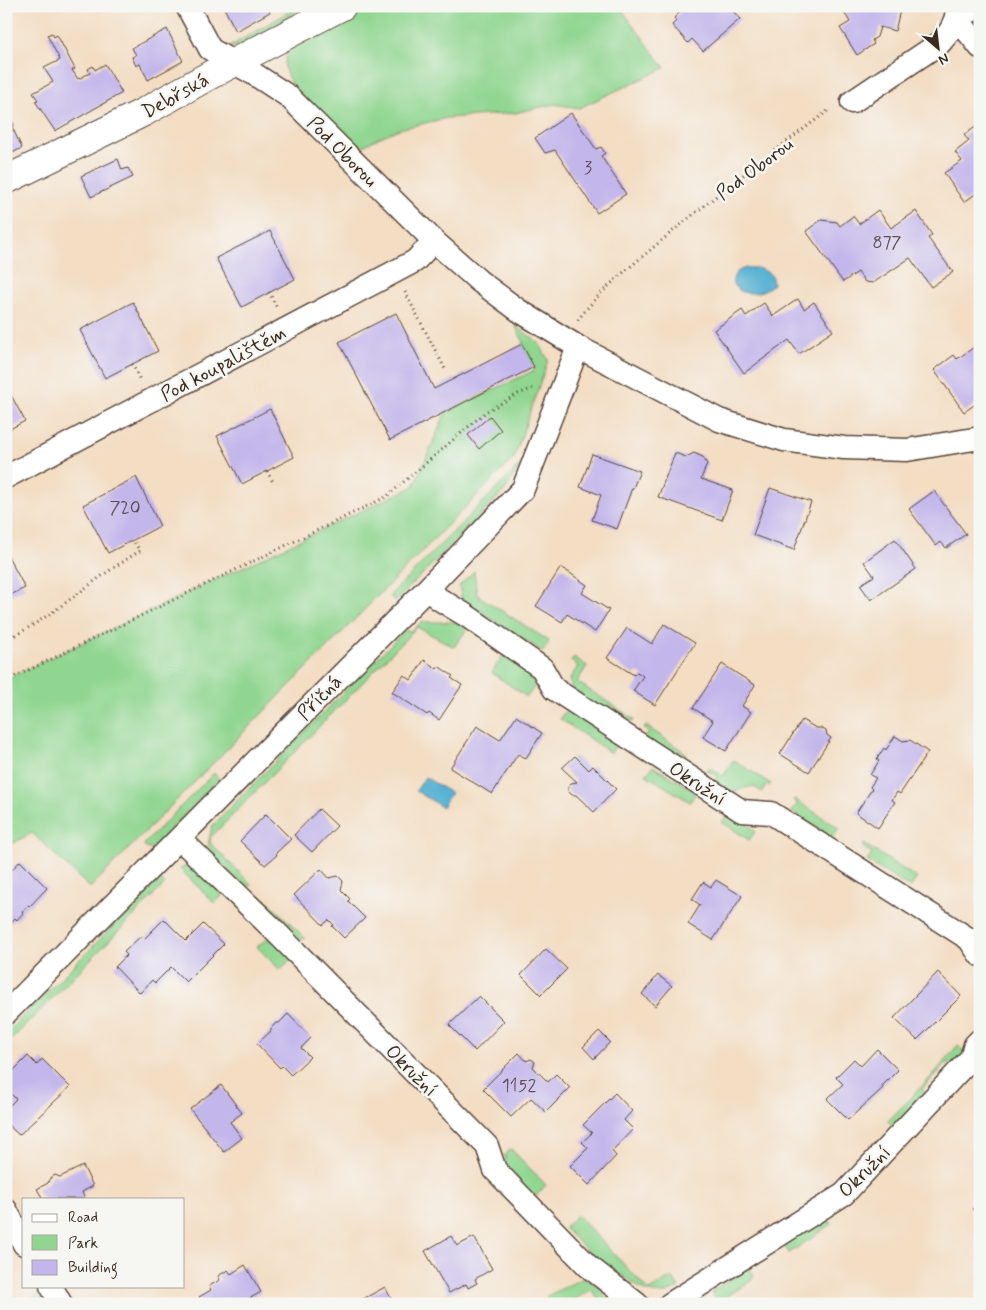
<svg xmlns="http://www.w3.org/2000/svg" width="986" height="1310" font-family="Mynerve,sans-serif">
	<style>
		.green { fill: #90d690; stroke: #668057 }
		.water { fill: #54b0d2; stroke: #486d78 }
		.building { fill: #c3b6eb }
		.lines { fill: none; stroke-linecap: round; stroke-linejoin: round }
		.minor-casing { stroke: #574537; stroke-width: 25 }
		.secondary-casing { stroke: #574537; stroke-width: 30 }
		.path { stroke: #574537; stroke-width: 3; stroke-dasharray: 1 4; stroke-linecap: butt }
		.minor { stroke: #fff; stroke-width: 22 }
		.secondary { stroke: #fff; stroke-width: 28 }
		.labels { text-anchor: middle; stroke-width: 5; stroke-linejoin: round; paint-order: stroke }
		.number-label { font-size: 18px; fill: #5d4d51 }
		.street-label { font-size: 20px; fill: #3b2a1e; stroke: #f6f6f2 }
	</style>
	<rect width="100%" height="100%" fill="#f6f6f2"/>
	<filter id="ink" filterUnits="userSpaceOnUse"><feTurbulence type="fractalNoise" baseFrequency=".02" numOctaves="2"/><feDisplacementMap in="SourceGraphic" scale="10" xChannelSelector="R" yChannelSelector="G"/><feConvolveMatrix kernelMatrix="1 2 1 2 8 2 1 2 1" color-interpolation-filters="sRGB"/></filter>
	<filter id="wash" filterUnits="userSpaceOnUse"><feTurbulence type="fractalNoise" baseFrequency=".0096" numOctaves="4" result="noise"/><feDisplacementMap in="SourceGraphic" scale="20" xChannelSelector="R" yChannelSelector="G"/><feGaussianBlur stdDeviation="1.12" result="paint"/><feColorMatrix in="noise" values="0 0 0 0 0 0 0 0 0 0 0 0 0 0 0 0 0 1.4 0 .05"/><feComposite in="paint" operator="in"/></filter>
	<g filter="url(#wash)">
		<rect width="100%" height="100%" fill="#f3ddc3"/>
		<path class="green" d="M299,6H306L241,46L229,47Z
			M370,6H619L665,68L579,108L554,104L515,113L447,118L399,129L378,138L356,150L294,88C284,72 279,60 294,47Z
			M515,325L539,343L548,360L514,458L90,888L32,833L6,847V679L414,486L446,412L535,370L522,344L524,343Z
			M520,465L506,489L396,601L389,596Z
			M474,571L477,595L549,641L543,652L462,600L459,586Z
			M422,622H457L467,629L454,647L417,627L210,838L211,844L251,884L247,889L215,858L208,845L212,826L405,630L411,631Z
			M503,655H506L529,669L534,687L527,697L492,673Z
			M574,657L587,666L577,682L634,719L633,722L617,711L611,719L572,690L570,679L578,666L571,661Z
			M569,710L618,743L611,753L560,719L565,711Z
			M646,726L686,753L685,756L678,751L673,758L643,740L649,732L644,729Z
			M734,760L771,784L769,786L767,784L762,792L753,786L727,793L713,785L718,777L707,770L709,767L723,776Z
			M653,766L694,791L695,794L690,802L646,775Z
			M214,773L219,779L150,850L145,847L144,844Z
			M794,799L839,828L832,837L792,812L797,804L793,800Z
			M731,814L754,829L755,832L749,840L722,822L727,816Z
			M864,844L917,878L910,888L867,861L872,854L863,847Z
			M187,865L201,872L222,894L221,897L214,903L180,869Z
			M160,879L165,884L6,1045V1033Z
			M266,899L305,938L300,940L264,903Z
			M266,939H274L293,957L280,970L257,947Z
			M958,1045L966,1053L952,1065L948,1062L922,1089L928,1095L895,1128L888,1121L933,1075Z
			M511,1149L546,1185L536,1196L531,1195L503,1162L506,1158L504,1155Z
			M577,1215L649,1291L672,1277L679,1288L664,1294L653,1293L645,1291L594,1257L565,1229L566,1226Z
			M827,1215L832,1224L789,1253L784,1245Z
			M749,1268L754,1275L752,1280L715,1304H708L715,1299L712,1291Z
			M583,1278L596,1285L612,1304H604L591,1290L566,1304H548L546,1299L547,1296Z
			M44,1292L53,1304H22Z"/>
		<path class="water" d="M746,268C756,267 765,269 772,276L773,284C764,294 740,298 733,284C732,275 737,270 746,268Z
			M425,777L451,793L442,807L416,791Z"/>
		<g id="blocks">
			<path class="building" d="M223,6H267L270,12L236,31Z
				M686,6H739L733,11L740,19L703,51L692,39L688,43L672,25L676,21L674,18Z
				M840,6H874L882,8L883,6H901L895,31L880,27L877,37L872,40L874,44L857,55L840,28L850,22Z
				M167,29L183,61L148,80L140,64L136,66L132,57L136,55L132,48Z
				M52,33L54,37L57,35L75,69L72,70L78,79L90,73L88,69L93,66L95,70L105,64L122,93L55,131L35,101L38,100L33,93L53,82L44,68L60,60L47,35Z
				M6,110L14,125L12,127L22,148L6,156Z
				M571,113L596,149L601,147L605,153L601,156L626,194L597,213L555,150L545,153L535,138Z
				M980,124V191L964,202L944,173L962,161L955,152L969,141L964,135Z
				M118,159L122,170L128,168L133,177L91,197L81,176Z
				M878,210L891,228L916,211L932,235L928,238L953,272L931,287L910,258L873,283L865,282L858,272L843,282L806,231L821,220L837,222L840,226L853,216L859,224Z
				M270,231L295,279L242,307L216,258Z
				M798,299L804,309L814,302L833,331L799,354L789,340L744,373L714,330L742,310L746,316L764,303L773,316Z
				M133,302L158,351L105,378L80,330Z
				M396,313L434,389L522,344L534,367L390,440L339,342Z
				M980,343V401L964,412L934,370L954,355L957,359Z
				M6,386L25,421L6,431Z
				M270,409L294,457L242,484L217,436Z
				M490,416L501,430L479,449L468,435Z
				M675,453L686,457L694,453L703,457L707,464L701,479L733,490L722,520L658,497Z
				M592,454L640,471L633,488H632L617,529L592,520L601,495L580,487Z
				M136,477L160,526L108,553L83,505Z
				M770,488L811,502L794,550L753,535Z
				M934,491L966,534L946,548L941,542L936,546L909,509Z
				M895,539L916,569L871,600L860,585L874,576L864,562Z
				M6,552L25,588L6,597Z
				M561,567L587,585L582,593L609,610L595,632L567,614L562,622L536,606Z
				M664,624L695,643L655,705L633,691L643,676L637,672L634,675L607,658L627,628L652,644Z
				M424,660L437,669L438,666L453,676L451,678L462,685L439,720L429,713L427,715L392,692L404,675L411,680Z
				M722,664L755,685L742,706L751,712L726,751L703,737L713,721L693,708Z
				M516,716L542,733L526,758L518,754L492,794L450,768L477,726L500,740Z
				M802,720L816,728H821L826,731L827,735L831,738L809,772L780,754Z
				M895,736L903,741L910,740L928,752L900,794L897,792L892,800L895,802L878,828L856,813L872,789L870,787L876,778L870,775L879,761L877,759L884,748L886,750Z
				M575,756L589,770L593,766L616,789L594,812L576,795H572L568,791V787L571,783L577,782L562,768Z
				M319,809L337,826L312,852L294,835Z
				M266,814L291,839L276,853L277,855L265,865L240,841Z
				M20,861L47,888L30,906L29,905L22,911L23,913L17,920L15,918L6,928V876Z
				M321,869L329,878L338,876L343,881L341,890L350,899L348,901L365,918L344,938L332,926L334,925L329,920L323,925L294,895Z
				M716,880L742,896L713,940L688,924L700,905L692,899L703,882L711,887Z
				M164,919L186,941L203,924L224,944L186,982L171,967L155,983L152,980L140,993L115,967L127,955L124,952L141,936L144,939Z
				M546,949L567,969L541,995L521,975Z
				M938,972L961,996L917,1040L894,1018Z
				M658,975L672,986L655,1006L642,994Z
				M479,996L504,1021L475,1051L449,1025Z
				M288,1014L311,1038L301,1048L310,1057L291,1075L282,1066L280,1068L257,1044L271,1031V1028L276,1023H279Z
				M599,1031L610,1042L594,1059L583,1047Z
				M877,1049L898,1070L882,1086L883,1088L848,1120L827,1099L843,1084L836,1077L854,1059L861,1066Z
				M519,1053L526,1061L531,1059L535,1062L533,1067L548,1082L556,1074L570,1088L546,1112L531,1098L511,1117L483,1089Z
				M28,1056L37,1065L42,1059L70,1087L19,1135L6,1123V1109L16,1099L6,1089V1078Z
				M221,1085L242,1113L230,1122L242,1138L224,1152L190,1109Z
				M615,1093L632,1111L624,1120L633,1129L612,1151L616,1156L589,1185L570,1166L588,1148L582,1142L592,1133L583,1125Z
				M83,1166L93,1186L82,1192L85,1199H43L37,1189L48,1183L50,1178L55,1175L60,1177Z
				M980,1202V1217L972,1209Z
				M451,1236L457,1246L474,1237L492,1269L475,1279L477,1283L468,1288L466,1284L449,1293L425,1251Z
				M245,1265L261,1292L240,1304H203L199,1297L211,1290L209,1286L220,1280L218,1276L228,1270L231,1274Z
				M385,1287L394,1304H354Z"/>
		</g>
	</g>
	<g filter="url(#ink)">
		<use href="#blocks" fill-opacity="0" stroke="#574537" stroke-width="1"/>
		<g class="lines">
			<defs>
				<path id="minor" d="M187,6L210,49L254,74L288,96L434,241L479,281L518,310L578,347L719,420L784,440L844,448L907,450L980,438
					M957,6L956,17L980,47
					M852,102L940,43L951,30L956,17L980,7
					M6,477L415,261L434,241
					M427,589L439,599L467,616L542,668L554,689L742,811L771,813L969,939L980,955
					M180,839L271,927L487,1146L495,1170L588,1266L637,1304
					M6,1013L427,589L523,489L578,347
					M6,1210L24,1244
					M51,1286L61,1304
					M670,1304L844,1194L971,1058L975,1045L980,1040"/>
				<path id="secondary" d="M6,180L144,112L212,74L342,6"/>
			</defs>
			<use href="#minor" class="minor-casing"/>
			<use href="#secondary" class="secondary-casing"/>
			<path class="path" d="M269,292L277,308
				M405,292L445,369
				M578,320C598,292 628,269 655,246C711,199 770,154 829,110
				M132,364L140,380
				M267,471L273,482
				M6,621L14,636
				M6,640C55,616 93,578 140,551L133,540
				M6,681L386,497L487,411L518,394L536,387"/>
			<use href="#minor" class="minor"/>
			<use href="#secondary" class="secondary"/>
		</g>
	</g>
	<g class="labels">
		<g class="number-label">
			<text x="588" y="173">3</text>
			<text x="887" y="248">877</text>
			<text x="125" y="513">720</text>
			<text x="519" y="1091">1152</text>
		</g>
		<g class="street-label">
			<text transform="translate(175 95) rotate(-29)" y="7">Debřská</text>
			<text transform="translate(343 151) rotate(45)" y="7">Pod Oborou</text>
			<text transform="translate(754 168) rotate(-37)" y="7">Pod Oborou</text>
			<text transform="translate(223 363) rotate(-28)" y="7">Pod koupalištěm</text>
			<text transform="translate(319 697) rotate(-46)" y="7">Příčná</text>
			<text transform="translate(698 783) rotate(33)" y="7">Okružní</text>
			<text transform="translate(412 1070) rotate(45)" y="7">Okružní</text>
			<text transform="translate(864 1171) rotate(-45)" y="7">Okružní</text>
		</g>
	</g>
	<rect width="986" height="1310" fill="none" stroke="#f6f6f2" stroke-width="25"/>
	<rect x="22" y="1198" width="162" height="90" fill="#f6f6f2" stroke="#aba49d"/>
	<rect x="32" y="1214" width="25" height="8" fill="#ffffff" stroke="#aba49d"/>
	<text x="68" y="1222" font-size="15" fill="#3b2a1e">Road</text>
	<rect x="32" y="1235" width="25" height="15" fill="#90d690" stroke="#aba49d"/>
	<text x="68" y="1248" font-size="15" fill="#3b2a1e">Park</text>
	<rect x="32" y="1260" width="25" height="15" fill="#c3b6eb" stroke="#aba49d"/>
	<text x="68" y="1272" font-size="15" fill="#3b2a1e">Building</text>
	<g transform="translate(938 48) rotate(152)" stroke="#f6f6f2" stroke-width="4" paint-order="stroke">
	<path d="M0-4L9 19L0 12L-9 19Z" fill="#3b2a1e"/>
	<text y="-8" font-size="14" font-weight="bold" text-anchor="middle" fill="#3b2a1e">N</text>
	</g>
</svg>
